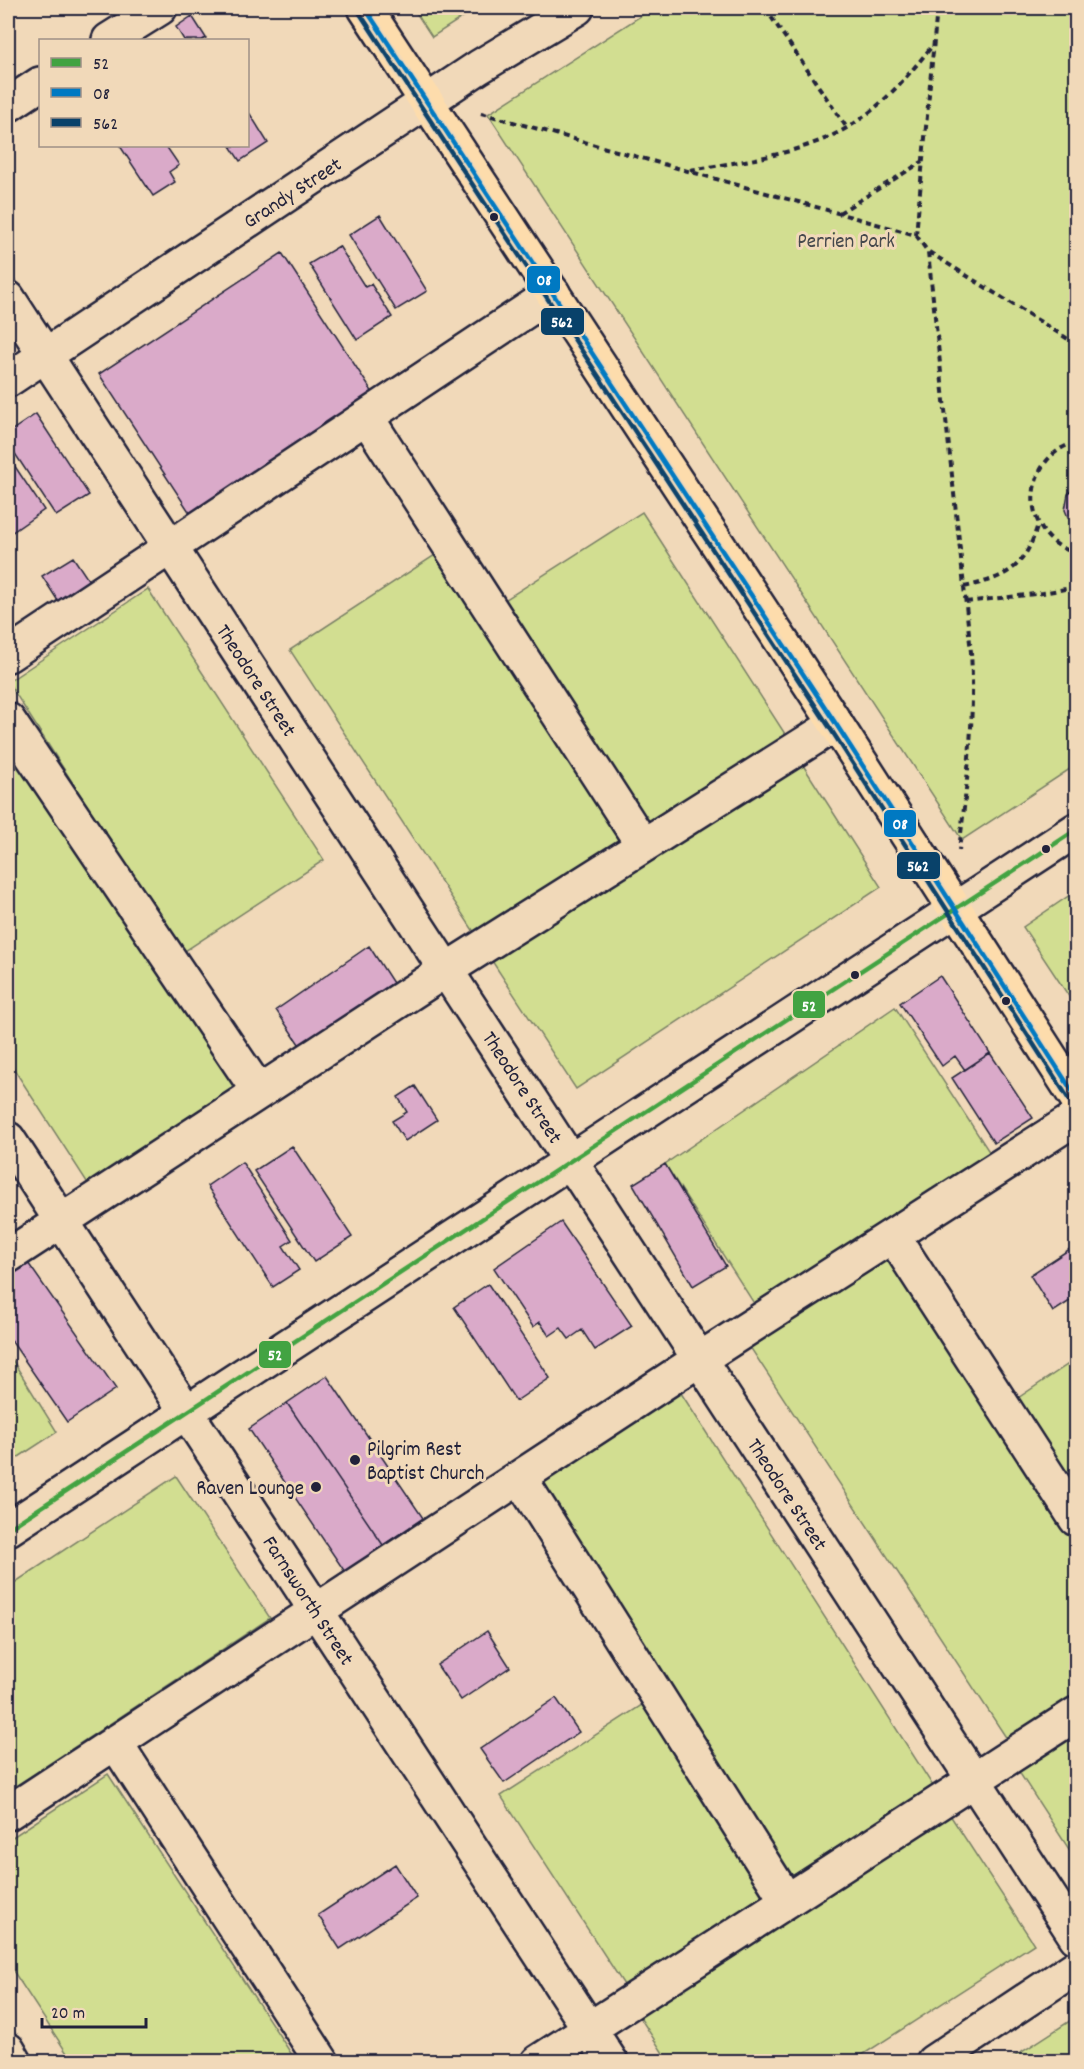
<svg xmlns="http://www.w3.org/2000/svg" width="1084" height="2069" font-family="Dekko,sans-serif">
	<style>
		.green { fill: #d2de91; stroke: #7a8066; stroke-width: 1.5 }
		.building { fill: #daaac9; stroke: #22223b; stroke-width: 1.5 }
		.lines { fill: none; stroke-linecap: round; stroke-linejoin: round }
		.minor-casing { stroke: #22223b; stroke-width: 38 }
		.major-casing { stroke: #22223b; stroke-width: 38 }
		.path { stroke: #22223b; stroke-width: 4; stroke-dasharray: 6 4.5; stroke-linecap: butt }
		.minor { stroke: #f1d9b9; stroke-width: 33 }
		.major { stroke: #fddcac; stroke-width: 33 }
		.bus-1-casing { stroke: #f1d9b9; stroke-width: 9 }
		.bus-2-casing { stroke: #f1d9b9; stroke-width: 9 }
		.bus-3-casing { stroke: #f1d9b9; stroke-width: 9 }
		.bus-1 { stroke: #42a342; stroke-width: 4.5 }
		.bus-2 { stroke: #0079c2; stroke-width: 4.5 }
		.bus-3 { stroke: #09426a; stroke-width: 4.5 }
		.bus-dot { fill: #22223b; stroke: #f1d9b9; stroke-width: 2 }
		.labels { text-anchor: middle; stroke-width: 6; stroke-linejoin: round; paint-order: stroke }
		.street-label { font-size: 21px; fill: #22223b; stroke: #f1d9b9 }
		.park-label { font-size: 21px; fill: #45484c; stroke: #f1d9b9 }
		.poi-label { font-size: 21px; fill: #22223b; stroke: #f1d9b9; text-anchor: start }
		.line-badge { stroke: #f1d9b9; stroke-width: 2 }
		.badge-label { font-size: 16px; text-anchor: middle; font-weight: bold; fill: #fff }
	</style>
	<rect width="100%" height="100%" fill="#f1d9b9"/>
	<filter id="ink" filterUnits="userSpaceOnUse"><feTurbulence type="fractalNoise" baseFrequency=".0167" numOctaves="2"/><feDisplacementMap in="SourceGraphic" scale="12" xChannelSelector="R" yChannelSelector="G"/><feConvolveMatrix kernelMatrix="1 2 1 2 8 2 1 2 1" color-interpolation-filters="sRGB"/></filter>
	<g filter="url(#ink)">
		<path class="green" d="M413,8H477L432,37Z
			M653,8H1076V765L962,840L488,114Z
			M642,512L787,737L643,831L497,605Z
			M438,553L626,841L478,938L290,650Z
			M148,589L324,860L182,953L8,682Z
			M8,740L237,1088L89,1185L8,1060Z
			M799,759L881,887L576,1089L492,961Z
			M1076,891V1007L1023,927Z
			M895,1007L990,1153L755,1305L665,1164Z
			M887,1257L1076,1546V1693L1007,1739L750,1347Z
			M8,1353L57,1432L8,1464Z
			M1076,1359V1488L1018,1398Z
			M679,1390L933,1786L791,1877L538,1481Z
			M176,1476L270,1618L8,1791V1587Z
			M648,1701L772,1893L626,1988L501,1796Z
			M1076,1734V1860L1019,1772Z
			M108,1774L296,2061H72L8,1963V1840Z
			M950,1815L1034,1944L853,2061H668L639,2016Z
			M1076,2017V2061H1008Z"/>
		<path class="building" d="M192,16L206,38L202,40H184L176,27Z
			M250,114L268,143L240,161L230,146H248V116Z
			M120,146H166L179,165L169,172L175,182L153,196Z
			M380,215L427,291L396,310L349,235Z
			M339,246L365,287L371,284L392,317L357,340L309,264Z
			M282,253L375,396L192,516L99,374Z
			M36,414L89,495L56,516L8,443V433Z
			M8,456L44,510L8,535Z
			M1076,485V526L1068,517L1065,510L1068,494Z
			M73,557L89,581L58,601L42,576Z
			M369,946L393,983L301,1047L276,1010Z
			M940,976L990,1053L965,1070L955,1056L942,1066L900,1003Z
			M990,1053L1033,1118L994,1143L952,1078Z
			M415,1086L437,1120L405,1141L392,1121L407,1112L398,1097Z
			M292,1146L352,1237L314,1262L254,1171Z
			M242,1162L292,1240L283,1246L299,1270L273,1287L207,1186Z
			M665,1164L726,1266L693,1286L633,1184Z
			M561,1222L632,1326L595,1350L582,1330L569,1339L561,1328L549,1336L540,1322L533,1327L494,1268Z
			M1076,1245V1297L1053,1312L1030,1275Z
			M26,1260L116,1389L67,1422L8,1336V1273Z
			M488,1284L550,1378L516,1401L454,1307Z
			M327,1376L423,1518L383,1545L287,1403Z
			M287,1403L383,1545L345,1572L249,1429Z
			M487,1631L510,1667L461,1700L437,1665Z
			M556,1698L579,1732L504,1783L480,1749Z
			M395,1864L417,1898L340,1949L318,1915Z"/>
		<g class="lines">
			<defs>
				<path id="minor" d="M109,40L160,8
					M8,105L40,84
					M8,298L1076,1937
					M8,380L479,67L577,8
					M367,418L643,845
					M8,655L553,293
					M8,720L259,1092
					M8,1139L611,2062
					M893,1236L1076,1519
					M8,1256L446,970L836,724
					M520,1478L787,1901
					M8,1529L1076,830
					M115,1742L322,2062
					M8,1813L700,1359L1076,1118
					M8,2050L15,2062
					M538,2062L1076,1714
					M933,2062L1076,1967"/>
				<path id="major" d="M365,8L836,724L1076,1097"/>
			</defs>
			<use href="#minor" class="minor-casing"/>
			<use href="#major" class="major-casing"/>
			<path class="path" d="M765,8L847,128
				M481,113L916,235L937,8
				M690,170C745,161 813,153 859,120C888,100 911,72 933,45
				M839,213L922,162
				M916,235L928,252L971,652C975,718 967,784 959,850
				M929,252L1076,344
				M1076,442C1020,458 1018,538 1076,553
				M964,587C1008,577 1025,568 1038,524
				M966,602L1043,593L1076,587"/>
			<use href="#minor" class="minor"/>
			<use href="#major" class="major"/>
			<defs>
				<path id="bus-1" d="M8,1529L1076,830"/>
				<path id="bus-2" d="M365,8L836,724L1076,1097"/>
				<path id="bus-3" d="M359,12L830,728L1070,1101"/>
			</defs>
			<use href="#bus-1" class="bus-1-casing"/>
			<use href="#bus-2" class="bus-2-casing"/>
			<use href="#bus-3" class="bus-3-casing"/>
			<use href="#bus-1" class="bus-1"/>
			<use href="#bus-2" class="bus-2"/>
			<use href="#bus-3" class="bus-3"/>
		</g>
	</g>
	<g class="bus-dot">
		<circle cx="494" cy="217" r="5"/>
		<circle cx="1046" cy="849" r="5"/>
		<circle cx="855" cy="975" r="5"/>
		<circle cx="1006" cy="1001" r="5"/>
		<circle cx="355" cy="1460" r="6"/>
		<circle cx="316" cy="1487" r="6"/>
	</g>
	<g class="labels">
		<g class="street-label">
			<text transform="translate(292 192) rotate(-33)" y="7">Grandy Street</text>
			<text transform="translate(257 680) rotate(57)" y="7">Theodore Street</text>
			<text transform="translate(523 1087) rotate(57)" y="7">Theodore Street</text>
			<text transform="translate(788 1494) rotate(57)" y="7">Theodore Street</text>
			<text transform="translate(309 1600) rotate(57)" y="7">Farnsworth Street</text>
		</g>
		<g class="park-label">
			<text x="846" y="247">Perrien Park</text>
		</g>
		<g class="poi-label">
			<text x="367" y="1455">Pilgrim Rest<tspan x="367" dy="24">Baptist Church</tspan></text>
			<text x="304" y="1494" text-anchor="end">Raven Lounge</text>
		</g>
	</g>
	<g class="line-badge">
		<rect x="526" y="265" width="35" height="29" rx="6" fill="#0079c2"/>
		<rect x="540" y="307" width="45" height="29" rx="6" fill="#09426a"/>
		<rect x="883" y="809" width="34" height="29" rx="6" fill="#0079c2"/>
		<rect x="896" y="851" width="45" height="29" rx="6" fill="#09426a"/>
		<rect x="792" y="990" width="34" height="29" rx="6" fill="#42a342"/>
		<rect x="258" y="1340" width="34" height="29" rx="6" fill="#42a342"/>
	</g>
	<g class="badge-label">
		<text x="544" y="285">08</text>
		<text x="562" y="327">562</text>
		<text x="900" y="829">08</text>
		<text x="918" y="871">562</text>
		<text x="809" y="1011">52</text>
		<text x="275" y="1360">52</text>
	</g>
	<rect width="1084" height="2069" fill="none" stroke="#f1d9b9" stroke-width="30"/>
	<rect x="15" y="15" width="1054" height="2039" fill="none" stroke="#22223b" stroke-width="2" filter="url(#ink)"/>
	<rect x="39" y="39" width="210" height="108" fill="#f1d9b9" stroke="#9e9087" stroke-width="1.5"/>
	<rect x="51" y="58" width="30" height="9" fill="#42a342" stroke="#9e9087" stroke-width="1.5"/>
	<text x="93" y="69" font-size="18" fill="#22223b">52</text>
	<rect x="51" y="88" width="30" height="9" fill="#0079c2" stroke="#9e9087" stroke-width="1.5"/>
	<text x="93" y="99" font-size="18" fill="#22223b">08</text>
	<rect x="51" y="118" width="30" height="9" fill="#09426a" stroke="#9e9087" stroke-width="1.5"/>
	<text x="93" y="129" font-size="18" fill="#22223b">562</text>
	<path d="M42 2018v9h104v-9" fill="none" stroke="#22223b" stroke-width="3"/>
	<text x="51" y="2018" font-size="18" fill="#22223b" stroke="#f1d9b9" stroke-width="4.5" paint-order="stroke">20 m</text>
</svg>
